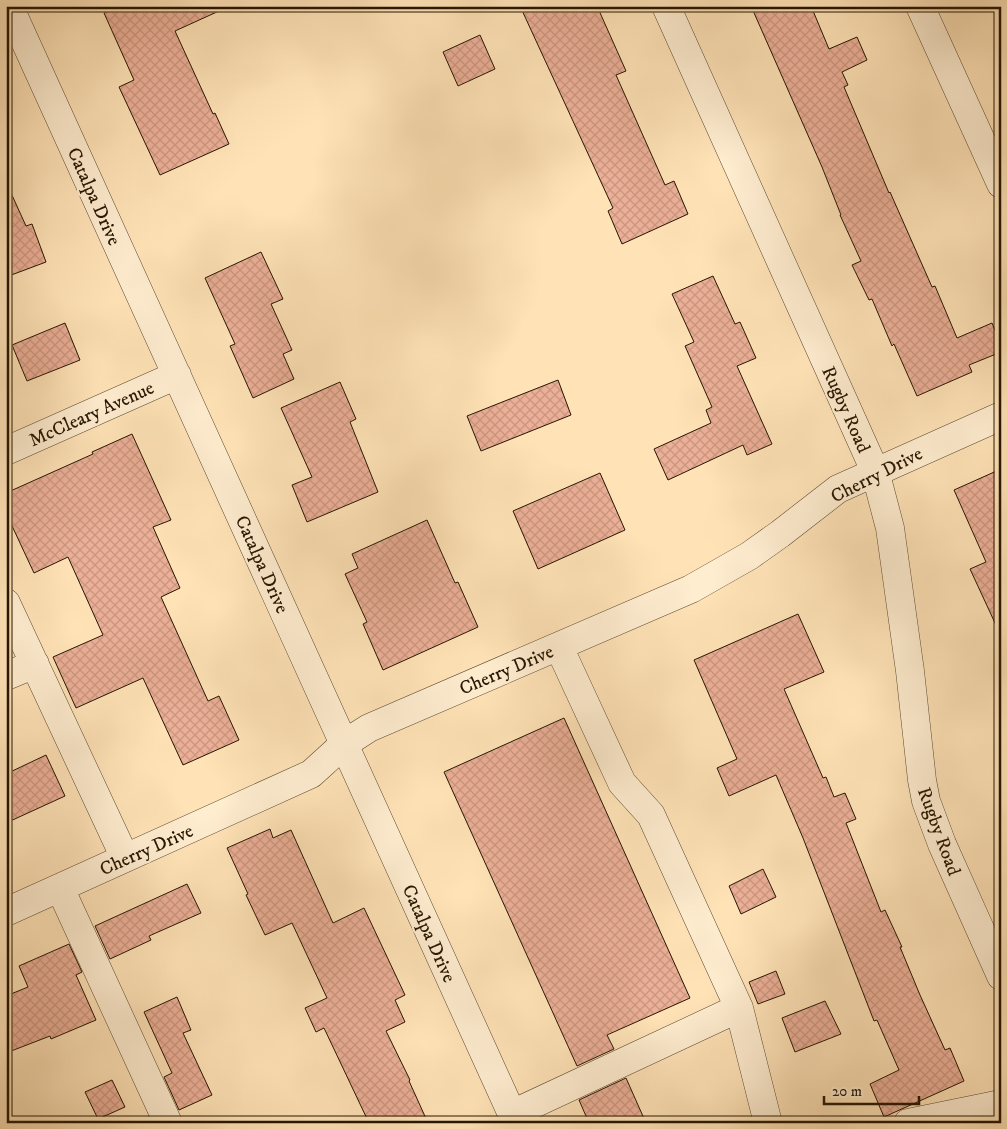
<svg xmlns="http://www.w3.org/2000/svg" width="1007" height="1129" font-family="'IM FELL DW Pica',serif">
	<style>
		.building { fill: url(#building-cross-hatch); stroke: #261600 }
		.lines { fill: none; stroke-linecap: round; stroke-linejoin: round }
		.minor-casing { stroke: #5c492e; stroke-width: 29 }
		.minor { stroke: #ffedd0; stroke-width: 28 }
		.labels { text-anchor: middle; stroke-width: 4.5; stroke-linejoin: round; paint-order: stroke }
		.street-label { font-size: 19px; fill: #261600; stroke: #ffedd0 }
	</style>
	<defs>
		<pattern id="building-cross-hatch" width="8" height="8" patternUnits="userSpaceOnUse" patternTransform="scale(1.25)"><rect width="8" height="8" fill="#ecaf97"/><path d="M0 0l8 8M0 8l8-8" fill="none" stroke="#ca9680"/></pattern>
	</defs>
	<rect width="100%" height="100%" fill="#ffe3b7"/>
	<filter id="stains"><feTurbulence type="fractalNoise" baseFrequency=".004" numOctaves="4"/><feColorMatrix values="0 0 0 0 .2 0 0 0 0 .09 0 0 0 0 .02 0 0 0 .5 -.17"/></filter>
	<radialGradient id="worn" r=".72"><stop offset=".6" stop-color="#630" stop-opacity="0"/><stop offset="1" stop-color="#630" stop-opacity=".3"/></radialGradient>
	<path class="building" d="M119,6H230L175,31L213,114L215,113L229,144L160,175L119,87L134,80L104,13Z
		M520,6H597L626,71L616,75L665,185L674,181L688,214L622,244L608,211L613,208Z
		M751,6H811L829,49L857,37L867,60L842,72L848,85L844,87L889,193L890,192L932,287L935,286L957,338L992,323L1001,345V352L969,365L972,372L917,396L894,344L892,346L872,299L869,300L852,265L861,261L840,215H841L822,167Z
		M480,35L495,69L458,86L443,52Z
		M6,182L26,226L32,224L46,262L6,277Z
		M261,252L283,299L271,304L292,350L283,354L294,379L253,398L230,346L235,344L205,278Z
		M713,276L735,324L740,322L756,358L737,366L772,444L747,455L743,445L668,480L654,449L711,423L706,410L712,407L685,346L694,342L672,294Z
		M65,323L80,360L27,381L12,345Z
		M558,380L571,415L481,451L467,416Z
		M340,382L356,419L350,422L378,492L307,522L292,485L312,477L281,408Z
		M132,434L171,520L153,527L180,588L161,597L208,701L219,696L239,740L183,765L143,678L76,708L53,657L103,635L68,557L34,573L6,513V493L93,454L92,452Z
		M1001,469V636L970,569L986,562L954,490Z
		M600,473L625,530L538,569L513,511Z
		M427,520L455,583L458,582L478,627L383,670L363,624L367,622L345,574L358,568L352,554Z
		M798,614L824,672L784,689L823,778L826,777L834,797L845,793L856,819L846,823L881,912L885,910L902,947H900L920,995L945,1050L950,1048L964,1081L884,1117L870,1084L899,1070L877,1020L874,1021L803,838L776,775L729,796L717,768L737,759L694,660Z
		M564,718L690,998L607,1035L614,1049L577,1066L444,772Z
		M46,755L65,796L6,823V774Z
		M270,829L273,838L291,830L333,923L364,908L405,995L395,1000L405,1022L386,1031L410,1080L409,1081L428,1123H369L324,1028L316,1032L305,1008L327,998L292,923L265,935L246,895L248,894L227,848Z
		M763,869L776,897L741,914L729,886Z
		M187,884L201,913L149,936L151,940L110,959L95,926Z
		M69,944L82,972L76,975L96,1020L51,1039L50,1036L6,1053V996L28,987L19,966Z
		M776,971L785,994L758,1004L749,982Z
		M177,997L191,1030L183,1033L212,1095L179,1110L164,1077L172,1073L144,1012Z
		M825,1001L841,1034L795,1052L782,1018Z
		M626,1078L646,1123H589L579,1100Z
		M112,1080L125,1107L98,1119L85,1092Z"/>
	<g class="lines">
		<defs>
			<path id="minor" d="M9,6L516,1123
				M666,6L875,471L890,528L910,671L922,780L926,801L942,844L1001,976
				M920,6L1001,184
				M6,451L177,375
				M6,603L125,858
				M6,676L35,664
				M60,888L168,1123
				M6,912L311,774L344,744L369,728L691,589L749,556L780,534L838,489L1001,416
				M739,1008L768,1123
				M512,1114L739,1008L651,815L622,783L559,647
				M908,1123L1001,1104"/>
		</defs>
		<use href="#minor" class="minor-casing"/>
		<use href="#minor" class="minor"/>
	</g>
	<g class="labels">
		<g class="street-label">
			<text transform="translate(95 196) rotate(66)" y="7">Catalpa Drive</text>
			<text transform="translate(847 409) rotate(66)" y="7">Rugby Road</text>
			<text transform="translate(91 413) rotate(-24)" y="7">McCleary Avenue</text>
			<text transform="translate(876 474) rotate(-27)" y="7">Cherry Drive</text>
			<text transform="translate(263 564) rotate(66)" y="7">Catalpa Drive</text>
			<text transform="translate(506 669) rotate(-23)" y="7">Cherry Drive</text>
			<text transform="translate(940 831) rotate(70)" y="7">Rugby Road</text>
			<text transform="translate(146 849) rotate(-24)" y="7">Cherry Drive</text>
			<text transform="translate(430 933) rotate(66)" y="7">Catalpa Drive</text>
		</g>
	</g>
	<rect width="1007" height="1129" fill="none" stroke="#ffe3b7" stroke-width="25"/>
	<rect x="8" y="8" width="992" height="1114" fill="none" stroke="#261600" stroke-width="2.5"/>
	<rect x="12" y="12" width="982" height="1104" fill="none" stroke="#261600"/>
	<path d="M824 1096v8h95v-8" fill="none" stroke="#261600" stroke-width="2.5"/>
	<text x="832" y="1096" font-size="15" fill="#261600" stroke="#ffedd0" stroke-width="4" paint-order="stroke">20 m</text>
	<rect width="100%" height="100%" filter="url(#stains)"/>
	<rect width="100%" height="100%" fill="url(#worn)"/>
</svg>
